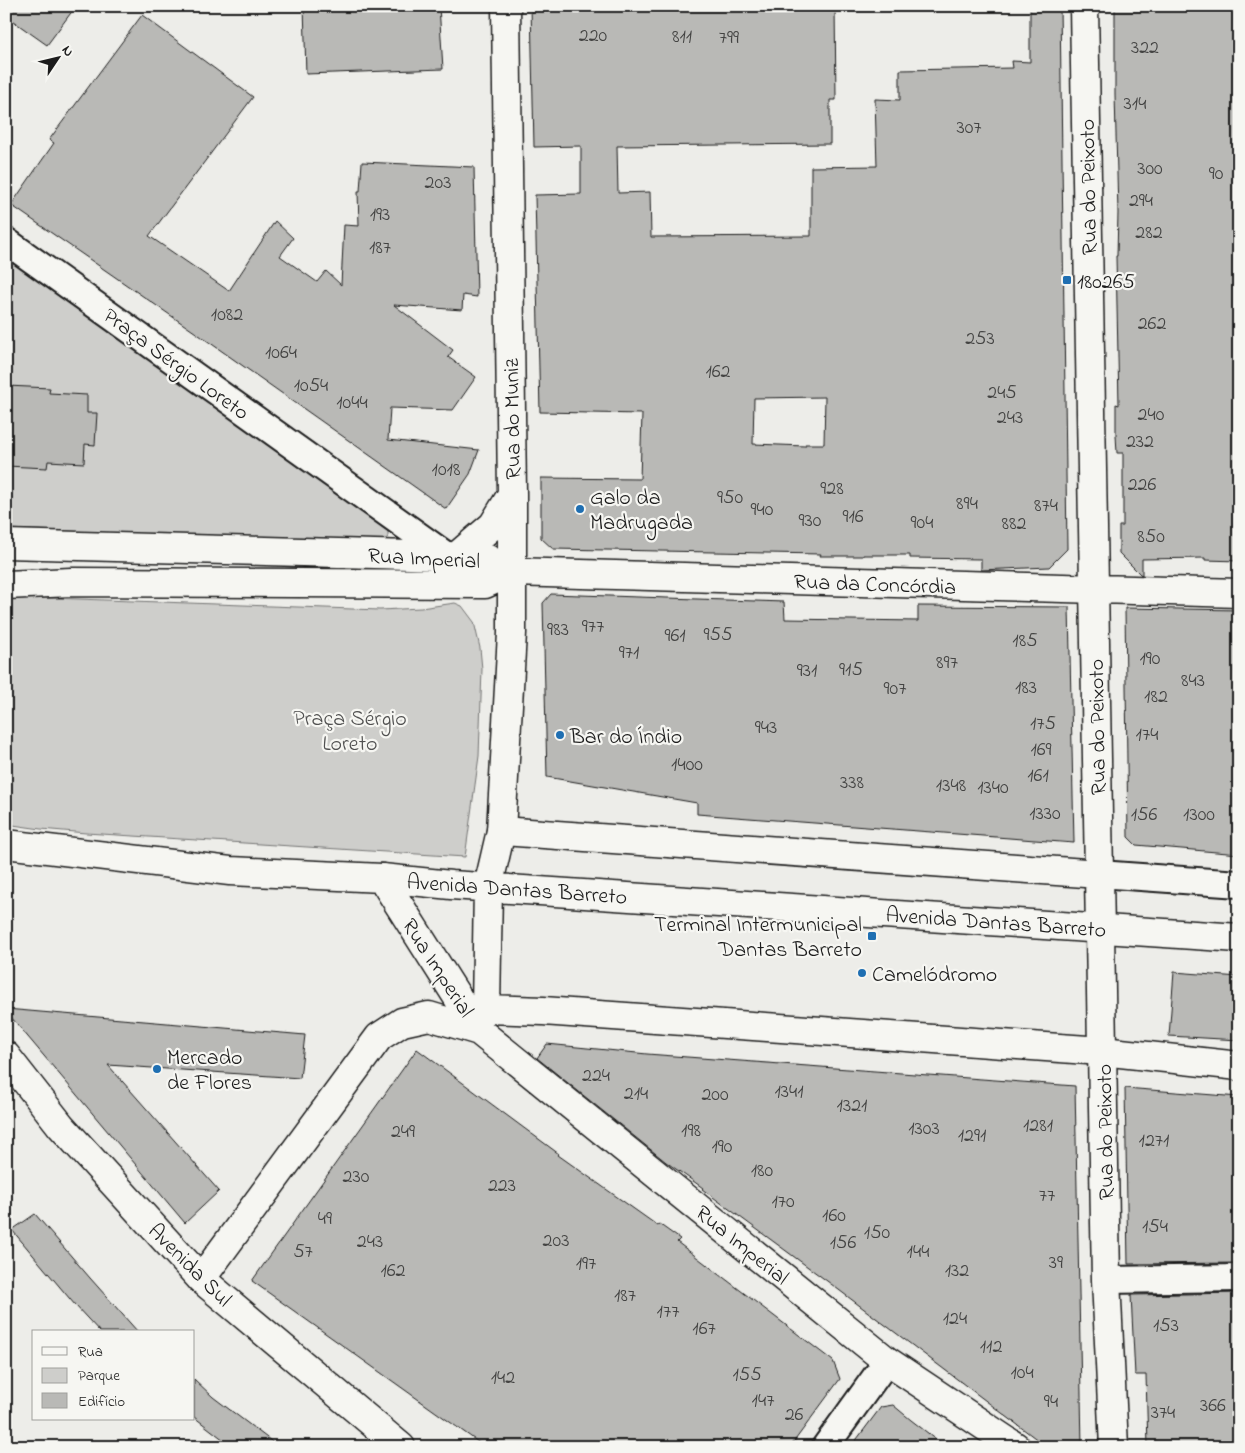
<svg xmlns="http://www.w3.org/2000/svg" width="1245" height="1453" font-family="'Indie Flower',sans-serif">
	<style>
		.green { fill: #cececb; stroke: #757574 }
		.building { fill: #b9b9b6; stroke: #1c1c1c; fill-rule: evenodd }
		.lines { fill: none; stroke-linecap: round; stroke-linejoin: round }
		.minor-casing { stroke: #1c1c1c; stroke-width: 30 }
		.tertiary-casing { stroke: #1c1c1c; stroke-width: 31 }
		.secondary-casing { stroke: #1c1c1c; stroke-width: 31 }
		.minor { stroke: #f6f6f2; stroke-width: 26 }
		.tertiary { stroke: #f6f6f2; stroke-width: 28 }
		.secondary { stroke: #f6f6f2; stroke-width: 28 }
		.poi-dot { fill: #1f6fb2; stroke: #f6f6f2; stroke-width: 2 }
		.labels { text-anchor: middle; stroke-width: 4.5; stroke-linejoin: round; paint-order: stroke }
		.number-label { font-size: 20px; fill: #434342 }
		.street-label { font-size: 22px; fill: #1c1c1c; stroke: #f6f6f2 }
		.poi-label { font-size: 22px; fill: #1c1c1c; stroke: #f6f6f2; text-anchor: start }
		.park-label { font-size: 22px; fill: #515151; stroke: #f6f6f2 }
	</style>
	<rect width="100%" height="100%" fill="#edede9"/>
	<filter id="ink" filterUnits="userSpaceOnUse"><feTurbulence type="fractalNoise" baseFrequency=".02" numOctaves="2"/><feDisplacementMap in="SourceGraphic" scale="10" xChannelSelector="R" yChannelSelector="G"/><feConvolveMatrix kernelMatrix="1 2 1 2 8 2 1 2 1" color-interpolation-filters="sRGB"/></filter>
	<g filter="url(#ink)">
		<path class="green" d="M6,258L385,521L388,531V537L382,542L6,529Z
			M6,598H50L380,610L421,608L455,603L462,606L474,622L480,648L482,669L479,756L465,857L86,833L41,829L6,824Z"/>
		<path class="building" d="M6,6H76L47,45L6,16Z
			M304,6H439L443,69L306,74Z
			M531,6H835L836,100H830V144L617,146L618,193L650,192L651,237L811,236V167L877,166L875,99L900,100V70L1013,68L1012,61L1030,62V6H1060L1067,549L1049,567L981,570V559L910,558V555H863V556H820L821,554L553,549L541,538V478L640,479L642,414L540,412L535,195L581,194V146L534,147ZM825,397L824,444H805V446L753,444L754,398Z
			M1115,6H1239V561L1205,560V558L1142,559V575L1140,574L1119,553V526H1123V453H1117L1116,435V404L1119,405L1116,256H1117L1118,213L1115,94Z
			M142,15L253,97L149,236L229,291L275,221L293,238L280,256L317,282L326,271L341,285L344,225L359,226L358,191H360L362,162L474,167L477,297L463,295L462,310L394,305L453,350L448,357L476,377L453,410L390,408L388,440L479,450L470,474L446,509L199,335L11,205L54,143L49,140Z
			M7,386L50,388L49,393L87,395V413H97L95,445L85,444L84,463L48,461L47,468L6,466Z
			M551,594L784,602L785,619L918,621V606L1069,607L1074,843L697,814V803L547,777L543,603Z
			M1125,608L1239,610V854L1136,845L1128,837Z
			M1174,972L1239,977V1040L1169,1036Z
			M6,1009L305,1035L300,1078L108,1065L219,1191L185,1223L6,1011Z
			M547,1044L647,1054L1075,1086L1082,1447H1047L827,1281L702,1189L703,1188L666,1162L537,1058Z
			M417,1049L559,1154L558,1155L658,1226L659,1224L680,1239L677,1242L833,1361L840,1379L790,1447H485L252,1281Z
			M1125,1088L1239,1097V1263L1128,1264Z
			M35,1214L90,1278L138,1332H100L75,1305L12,1230Z
			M1239,1293V1447H1148L1146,1375H1135L1131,1295Z
			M194,1379L213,1397L279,1447H233L194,1417Z
			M893,1405L911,1420L946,1447H851L881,1407Z"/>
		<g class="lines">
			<defs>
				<path id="minor" d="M6,241L447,556V566
					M1099,874L1239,884
					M1106,1280L1239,1278
					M825,1447L887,1361"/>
				<path id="tertiary" d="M1084,6L1106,1280L1114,1447
					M512,572L1239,593
					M501,831L1099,874
					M382,878L479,1031L887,1361L1016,1447
					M201,1279L379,1037L402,1022L429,1016L479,1031"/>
				<path id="secondary" d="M506,6L512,494V633L501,831L488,887L486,1009L543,1011L1102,1051L1239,1066
					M6,544L447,556L486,558L512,572
					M457,556L493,525L512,494
					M6,585L71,582L485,584L512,572
					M6,844L230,871L382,878L451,885L1239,938
					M6,1056L61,1126L201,1279L401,1447"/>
			</defs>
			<use href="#minor" class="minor-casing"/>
			<use href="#tertiary" class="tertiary-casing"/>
			<use href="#secondary" class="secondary-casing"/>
			<use href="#minor" class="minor"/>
			<use href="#tertiary" class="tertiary"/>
			<use href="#secondary" class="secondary"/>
		</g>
	</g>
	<g class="poi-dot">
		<rect x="1062" y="275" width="10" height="10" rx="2.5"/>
		<circle cx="580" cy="509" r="5"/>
		<circle cx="560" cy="735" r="5"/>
		<rect x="867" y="931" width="10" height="10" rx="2.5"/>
		<circle cx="862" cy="973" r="5"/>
		<circle cx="157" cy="1069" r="5"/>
	</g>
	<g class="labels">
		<g class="number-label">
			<text x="593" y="41">220</text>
			<text x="682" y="42">811</text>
			<text x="729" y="43">799</text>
			<text x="1145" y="53">322</text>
			<text x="1135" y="109">314</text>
			<text x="969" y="133">307</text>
			<text x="1150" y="174">300</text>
			<text x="1216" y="179">90</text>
			<text x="438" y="188">203</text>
			<text x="1141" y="206">294</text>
			<text x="380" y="220">193</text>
			<text x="1149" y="238">282</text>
			<text x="380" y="253">187</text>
			<text x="227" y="320">1082</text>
			<text x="1152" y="329">262</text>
			<text x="980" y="344">253</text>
			<text x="281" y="358">1064</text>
			<text x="718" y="377">162</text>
			<text x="311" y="391">1054</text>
			<text x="1002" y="398">245</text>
			<text x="352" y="408">1044</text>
			<text x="1151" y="420">240</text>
			<text x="1010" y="423">243</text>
			<text x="1140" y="447">232</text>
			<text x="446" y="475">1018</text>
			<text x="1142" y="490">226</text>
			<text x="832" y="494">928</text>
			<text x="730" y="503">950</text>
			<text x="967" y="509">894</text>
			<text x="1046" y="511">874</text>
			<text x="762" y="515">940</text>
			<text x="853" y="522">916</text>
			<text x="810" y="526">930</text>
			<text x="922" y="528">904</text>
			<text x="1014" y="529">882</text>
			<text x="1151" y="542">850</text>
			<text x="593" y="632">977</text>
			<text x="558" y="635">983</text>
			<text x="718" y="640">955</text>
			<text x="675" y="641">961</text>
			<text x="1025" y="646">185</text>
			<text x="629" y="658">971</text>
			<text x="1150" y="664">190</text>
			<text x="947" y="668">897</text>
			<text x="851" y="675">915</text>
			<text x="807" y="676">931</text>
			<text x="1193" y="686">843</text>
			<text x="1026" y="693">183</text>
			<text x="895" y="694">907</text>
			<text x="1156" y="702">182</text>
			<text x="1043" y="729">175</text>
			<text x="766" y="733">943</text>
			<text x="1147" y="740">174</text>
			<text x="1041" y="755">169</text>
			<text x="687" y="770">1400</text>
			<text x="1038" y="781">161</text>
			<text x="852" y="788">338</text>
			<text x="951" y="791">1348</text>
			<text x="993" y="793">1340</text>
			<text x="1045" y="819">1330</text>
			<text x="1144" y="820">156</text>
			<text x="1199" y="820">1300</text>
			<text x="596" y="1081">224</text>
			<text x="789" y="1097">1341</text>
			<text x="636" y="1099">214</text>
			<text x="715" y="1100">200</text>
			<text x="852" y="1111">1321</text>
			<text x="1038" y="1131">1281</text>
			<text x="924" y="1134">1303</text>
			<text x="691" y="1136">198</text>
			<text x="403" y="1137">249</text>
			<text x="972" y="1141">1291</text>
			<text x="1154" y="1146">1271</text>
			<text x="722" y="1152">190</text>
			<text x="762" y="1176">180</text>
			<text x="356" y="1182">230</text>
			<text x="502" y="1191">223</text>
			<text x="1047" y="1201">77</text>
			<text x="783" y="1207">170</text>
			<text x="834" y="1221">160</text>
			<text x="325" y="1224">49</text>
			<text x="1155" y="1232">154</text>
			<text x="877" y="1238">150</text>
			<text x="556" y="1246">203</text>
			<text x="370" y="1247">243</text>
			<text x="843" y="1248">156</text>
			<text x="303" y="1257">57</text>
			<text x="918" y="1257">144</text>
			<text x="1056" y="1268">39</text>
			<text x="586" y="1269">197</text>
			<text x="393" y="1276">162</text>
			<text x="957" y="1276">132</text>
			<text x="625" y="1301">187</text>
			<text x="668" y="1317">177</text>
			<text x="955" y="1324">124</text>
			<text x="1166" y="1331">153</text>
			<text x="704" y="1334">167</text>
			<text x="991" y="1352">112</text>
			<text x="1022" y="1378">104</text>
			<text x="747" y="1380">155</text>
			<text x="503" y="1383">142</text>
			<text x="763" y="1406">147</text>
			<text x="1051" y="1407">94</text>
			<text x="1213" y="1411">366</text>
			<text x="1163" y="1418">374</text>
			<text x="794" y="1420">26</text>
		</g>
		<g class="street-label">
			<text transform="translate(1087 187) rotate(-91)" y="8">Rua do Peixoto</text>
			<text transform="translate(177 363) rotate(36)" y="8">Praça Sérgio Loreto</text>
			<text transform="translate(511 419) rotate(-91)" y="8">Rua do Muniz</text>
			<text transform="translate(424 557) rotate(3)" y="8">Rua Imperial</text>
			<text transform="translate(875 583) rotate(2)" y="8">Rua da Concórdia</text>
			<text transform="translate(1096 727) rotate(-91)" y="8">Rua do Peixoto</text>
			<text transform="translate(517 888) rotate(4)" y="8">Avenida Dantas Barreto</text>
			<text transform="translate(996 921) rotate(4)" y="8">Avenida Dantas Barreto</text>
			<text transform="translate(439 967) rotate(57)" y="8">Rua Imperial</text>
			<text transform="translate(1104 1132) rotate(-91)" y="8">Rua do Peixoto</text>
			<text transform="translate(743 1244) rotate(39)" y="8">Rua Imperial</text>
			<text transform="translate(191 1264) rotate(45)" y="8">Avenida Sul</text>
		</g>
		<g class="poi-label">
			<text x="1077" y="288">180265</text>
			<text x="590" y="504">Galo da<tspan x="590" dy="25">Madrugada</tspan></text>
			<text x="570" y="743">Bar do Índio</text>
			<text x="862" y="931" text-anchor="end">Terminal Intermunicipal<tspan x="862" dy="25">Dantas Barreto</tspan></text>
			<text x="872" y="981">Camelódromo</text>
			<text x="167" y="1064">Mercado<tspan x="167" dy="25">de Flores</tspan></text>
		</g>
		<g class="park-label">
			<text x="350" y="725">Praça Sérgio<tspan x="350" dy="25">Loreto</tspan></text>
		</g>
	</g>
	<rect width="1245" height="1453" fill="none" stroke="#f6f6f2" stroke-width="25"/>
	<rect x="12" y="12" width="1220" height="1428" fill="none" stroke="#1c1c1c" stroke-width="2" filter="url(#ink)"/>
	<rect x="32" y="1330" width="162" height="90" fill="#f6f6f2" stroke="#9f9f9c"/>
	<rect x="42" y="1347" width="25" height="8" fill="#f6f6f2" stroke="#9f9f9c"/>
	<text x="78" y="1356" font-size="15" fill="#1c1c1c">Rua</text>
	<rect x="42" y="1368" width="25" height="15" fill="#cececb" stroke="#9f9f9c"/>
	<text x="78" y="1380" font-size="15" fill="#1c1c1c">Parque</text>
	<rect x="42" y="1393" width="25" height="15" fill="#b9b9b6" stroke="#9f9f9c"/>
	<text x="78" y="1406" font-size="15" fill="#1c1c1c">Edifício</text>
	<g transform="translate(58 58) rotate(55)" stroke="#f6f6f2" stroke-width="4" paint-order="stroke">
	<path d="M0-4L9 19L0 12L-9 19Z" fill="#1c1c1c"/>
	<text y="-8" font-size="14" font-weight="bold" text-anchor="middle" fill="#1c1c1c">N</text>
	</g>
</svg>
